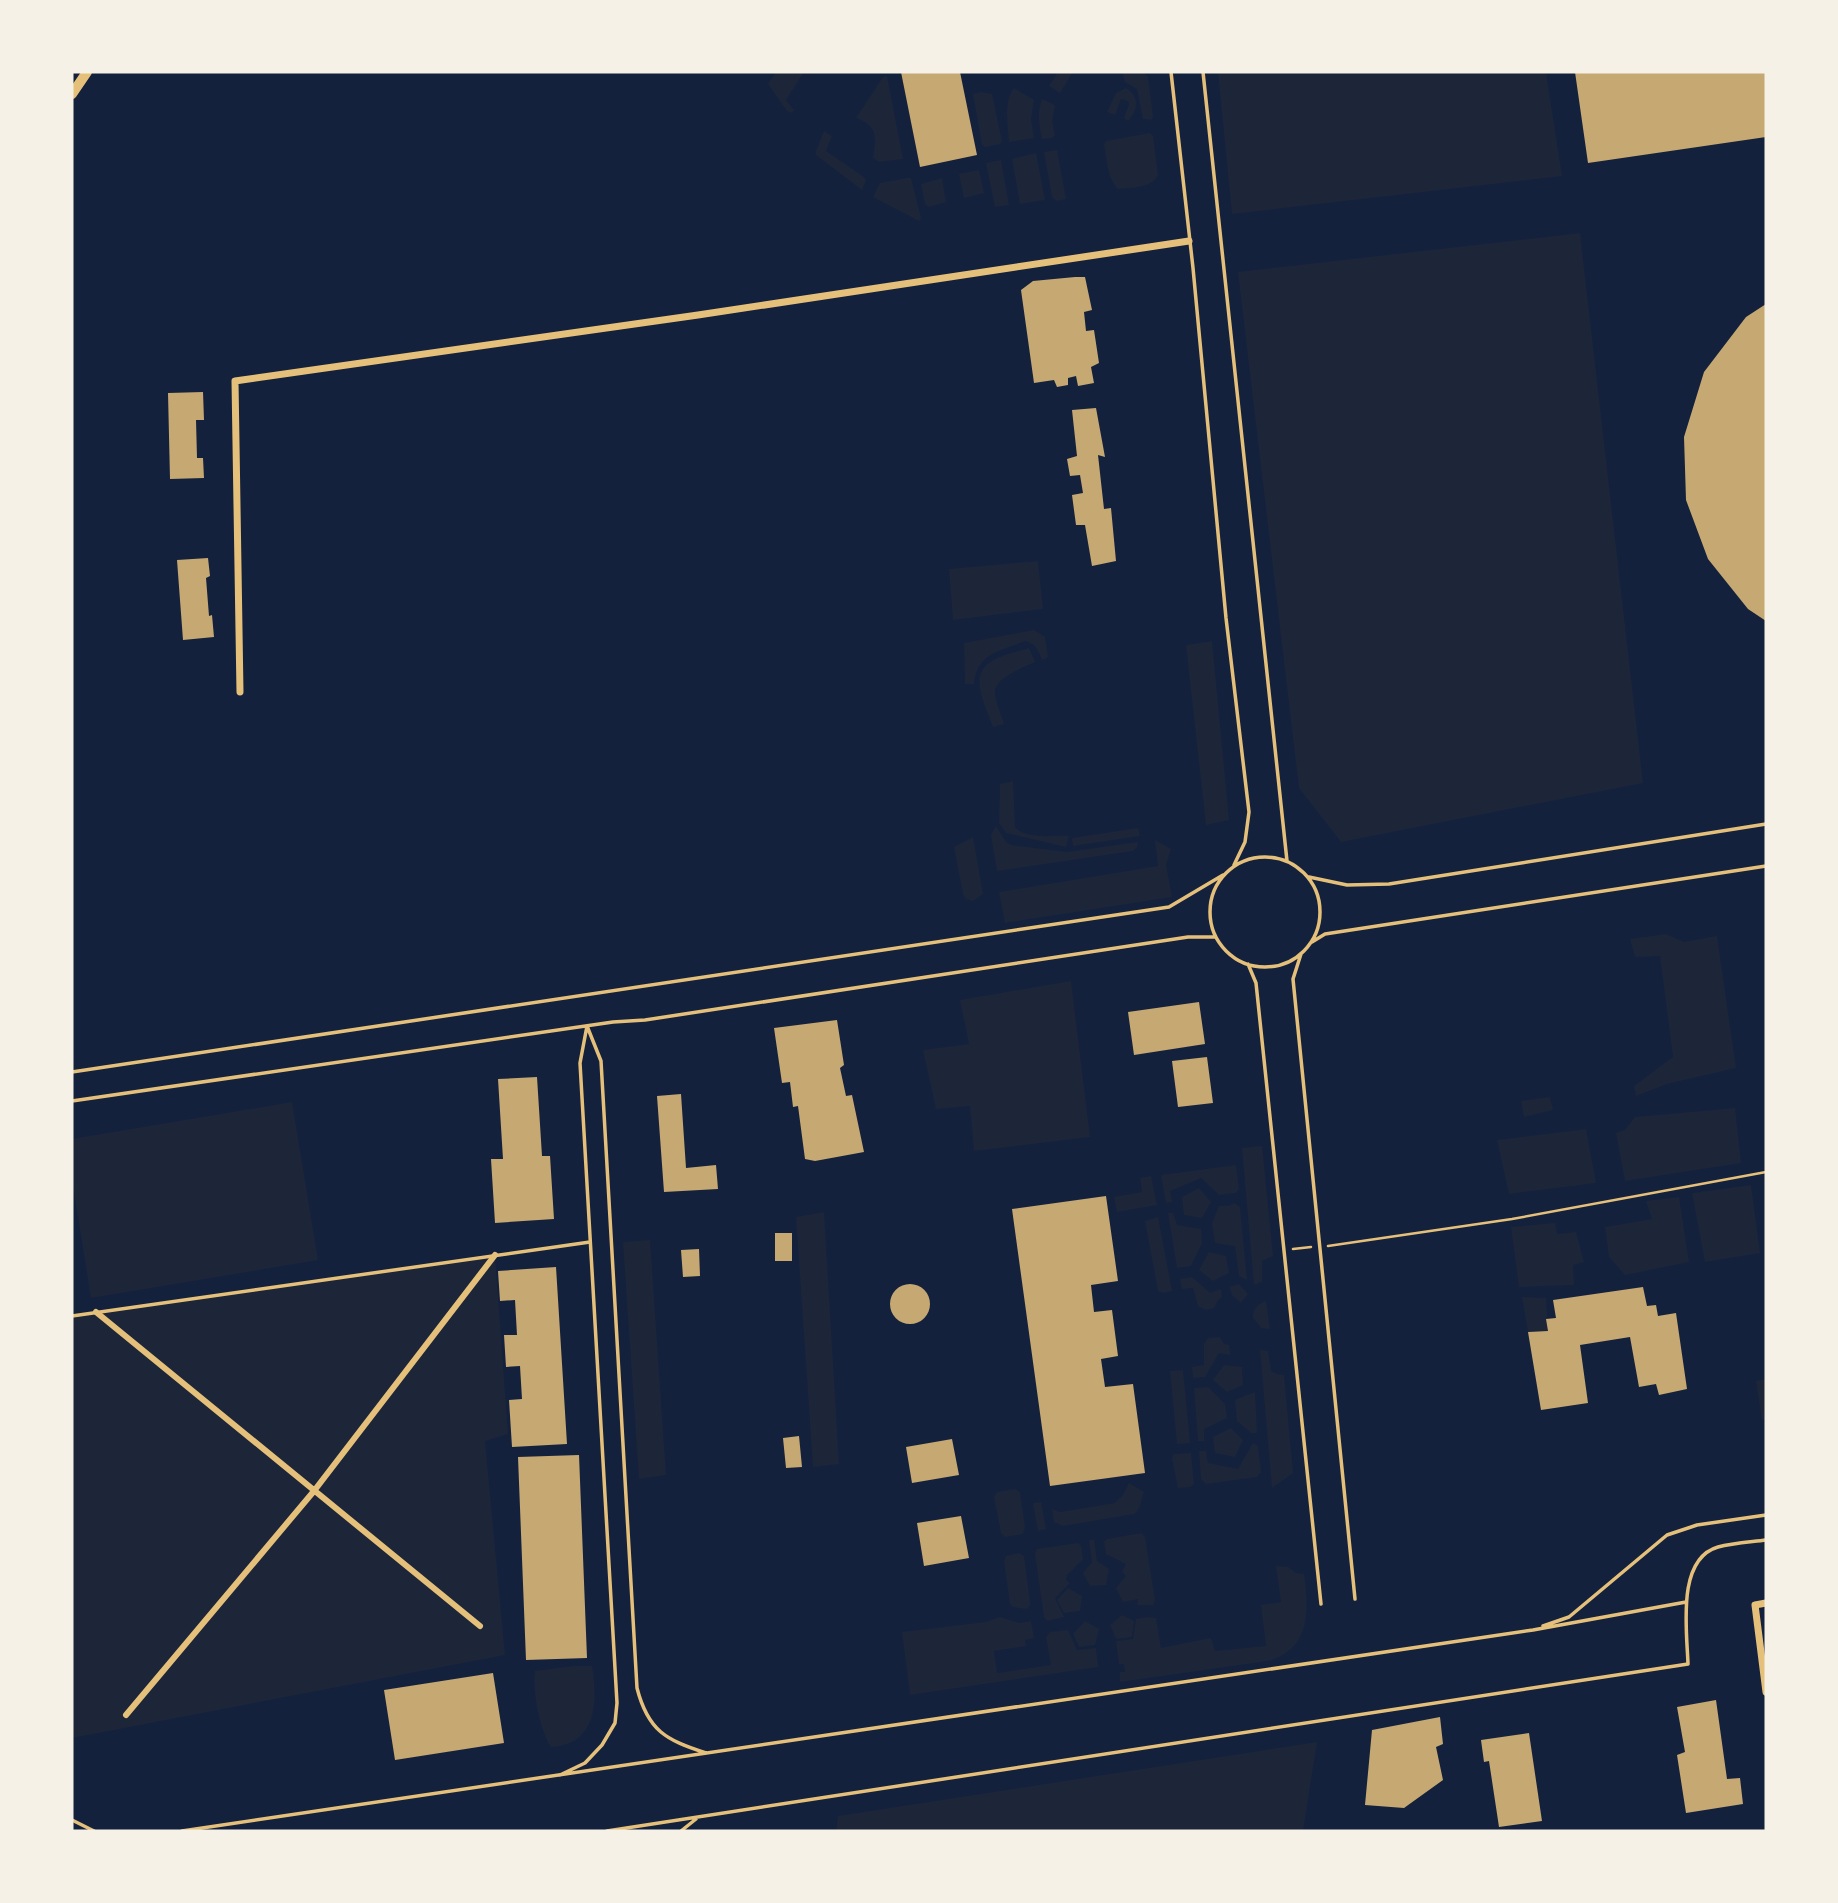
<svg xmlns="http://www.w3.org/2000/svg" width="1838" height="1903" font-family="'IBM Plex Sans',sans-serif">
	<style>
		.green { fill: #1d2539 }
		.building { fill: #c6a872 }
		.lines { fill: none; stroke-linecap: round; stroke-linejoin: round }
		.path { stroke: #e5c07b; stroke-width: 2.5 }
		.service { stroke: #e5c07b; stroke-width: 3.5 }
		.pedestrian { stroke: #e5c07b; stroke-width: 6 }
		.minor { stroke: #e5c07b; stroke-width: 7 }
		.secondary { stroke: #e5c07b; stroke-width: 10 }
	</style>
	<rect width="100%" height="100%" fill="#14213d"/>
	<path class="green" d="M776,72H804L786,100L794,110L792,113L787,111L768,84Z
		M1058,72H1073L1060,93L1049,86Z
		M1122,72H1142L1148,76L1153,117L1151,120L1143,119L1137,89L1125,82Z
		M1218,72H1546L1562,176L1232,214Z
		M887,76L903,159L879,162L873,158C876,137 878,126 856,118L883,77Z
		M1014,88L1034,100L1031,119L1034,138L1009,142C1008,126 1003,102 1014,88Z
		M1126,88C1140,96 1138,110 1128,121L1124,118L1129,104L1128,101L1121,99L1115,115L1107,112L1116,93Z
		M981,92L992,94L1002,141L1000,144L985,147L982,145L973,94Z
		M1042,99L1055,105L1052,121L1055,135L1052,138L1042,139C1039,125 1037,113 1042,99Z
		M824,131L832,136L826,151L864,177L866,180L862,190L816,155V151Z
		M1150,133L1153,136L1158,175C1151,189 1132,187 1118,189C1107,178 1107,159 1104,145L1106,141Z
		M1057,150L1066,199L1056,201L1052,197L1044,152Z
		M1036,153L1045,200L1020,204L1012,159Z
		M1001,160L1009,205L995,207L986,163Z
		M979,170L984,193L964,198L959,174Z
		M907,178H911L921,218L919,221L873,197L880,183Z
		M942,178L946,202L929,207L925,204L921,184Z
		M1580,233L1643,783L1341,842L1299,788L1238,272Z
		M1038,561L1043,609L953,620L949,569Z
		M1034,630L1045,637L1048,657L1042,660C1038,650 1035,643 1025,641C999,652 977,653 974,684H965L964,643Z
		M1212,641L1229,820L1206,825L1186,645Z
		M1029,648L1035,662C1024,667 996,678 995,691C995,701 1001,714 1004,724L993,727C986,707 967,674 992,661C1003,654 1017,652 1029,648Z
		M1013,781L1015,827C1026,840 1053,835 1069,836L1066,847L1006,833L999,823L1000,784Z
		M996,826L1006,842L1011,845L1067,852L1138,842L1137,847L1133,851L997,871L991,835Z
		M1138,828L1140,836L1073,846L1072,838Z
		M973,837L983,894L973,901L966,899L963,894L954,847Z
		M1155,840L1171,849L1166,865L1172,897L1005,923L999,892L1158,866Z
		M1666,934L1684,942L1717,936L1736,1068L1667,1084L1636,1096L1634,1086L1673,1057L1660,956L1635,957L1630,939Z
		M1071,981L1090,1137L974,1151L970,1106L936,1109L923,1050L969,1044L960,1000Z
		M1550,1097L1553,1110L1524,1117L1521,1101Z
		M292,1102L318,1260L91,1298L72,1180V1139Z
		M1735,1108L1741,1163L1625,1181L1616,1133L1625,1130L1635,1117Z
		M1586,1129L1596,1183L1509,1194L1497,1140Z
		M1262,1146L1273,1256L1262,1261V1282L1254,1285L1242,1148Z
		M1236,1165L1239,1189L1236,1193L1219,1195L1201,1178L1170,1191L1172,1202L1166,1203L1161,1175Z
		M1151,1176L1157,1205L1117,1212L1114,1197L1142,1192L1140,1178Z
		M1751,1185L1760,1253L1705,1262L1692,1193Z
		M1199,1188L1211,1202L1202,1218L1184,1215L1182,1197Z
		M1679,1197L1689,1262L1625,1275L1609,1257L1605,1227L1652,1219L1646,1201Z
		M1234,1203L1240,1207L1247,1280L1239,1276L1235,1246L1215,1243L1212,1223L1219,1206H1229Z
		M824,1212L839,1464L813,1467L796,1217Z
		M1168,1213H1173L1177,1225L1201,1229L1202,1243L1191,1266L1177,1268Z
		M1158,1217L1172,1291L1163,1293L1158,1291L1145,1221Z
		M1555,1223L1557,1234L1576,1232L1584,1262L1573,1265L1574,1285L1519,1287L1511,1227Z
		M650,1240L666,1475L639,1479L623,1242Z
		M1209,1252L1226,1256L1229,1273L1213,1281L1199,1270Z
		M495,1255L508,1434L485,1441L505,1655L72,1738V1316Z
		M1192,1277L1210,1293L1221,1289L1222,1297L1218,1300L1214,1308L1206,1310L1198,1306L1193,1288L1182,1289L1180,1279Z
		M1239,1284L1248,1294L1241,1303L1232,1295L1230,1287Z
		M1522,1297L1546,1298L1548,1331L1528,1332Z
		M1266,1301L1270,1329L1261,1328L1253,1318C1253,1309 1257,1304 1266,1301Z
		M1220,1337L1224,1344L1229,1345L1230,1355L1219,1353L1205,1377L1193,1378L1192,1367L1204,1365V1344L1208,1338Z
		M1260,1350L1268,1351L1271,1371L1277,1374L1284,1375L1293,1473L1272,1488Z
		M1224,1365L1242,1367L1243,1385L1227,1392L1213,1380Z
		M1183,1370L1190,1443L1177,1444L1170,1371Z
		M1766,1379V1419L1762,1420L1756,1381Z
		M1208,1387L1225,1404L1227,1418L1204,1429V1441H1198L1194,1388Z
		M1255,1392L1257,1433H1251L1237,1421L1235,1400Z
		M1231,1428L1243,1440L1235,1457L1215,1453L1213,1437Z
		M1253,1443L1258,1446L1261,1472L1257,1477L1206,1484L1201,1479L1199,1451H1206L1208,1463L1238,1469Z
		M1191,1453L1194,1484L1190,1487L1178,1488L1172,1458L1174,1454Z
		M1129,1483L1144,1492C1140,1500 1142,1509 1134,1514L1063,1526L1054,1522L1052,1509L1060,1512L1115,1503L1123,1495Z
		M1015,1489L1020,1492L1025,1527L1023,1534L1005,1537L1001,1533L994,1497L997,1492Z
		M1041,1502L1046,1529L1038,1531L1033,1503Z
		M1141,1533L1145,1537L1155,1600L1153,1605H1137L1138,1599L1123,1602L1116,1588L1126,1576L1122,1572L1126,1564L1106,1554L1104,1542L1107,1539Z
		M1089,1540H1094L1097,1561L1109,1569L1106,1585L1090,1586L1083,1573L1092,1562Z
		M1078,1543L1081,1546L1083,1559L1067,1575L1066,1580L1070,1583L1055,1598L1064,1617L1047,1621L1044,1617L1035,1554L1037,1549Z
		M1019,1553L1024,1556L1030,1601V1606L1026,1609L1013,1607L1010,1604L1004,1561L1006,1556Z
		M1276,1566L1288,1567L1296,1573L1304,1574C1309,1610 1311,1649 1268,1661L1120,1682V1672H1125L1124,1664H1119L1116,1641L1133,1639L1136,1619L1148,1617L1156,1618L1161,1648L1211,1638L1215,1651L1266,1646L1261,1605L1281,1602Z
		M1068,1588L1082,1596L1080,1611L1064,1613L1057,1600Z
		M1122,1615L1134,1621L1132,1637L1116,1639L1110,1625Z
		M1000,1617L1020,1623L1031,1621L1034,1638L1025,1640L1026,1646L994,1651L997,1673L1051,1665L1046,1637L1050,1632L1068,1630L1077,1650L1096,1648L1098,1667L910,1695L902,1632L985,1622Z
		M1085,1621L1099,1629L1095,1645L1079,1647L1073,1634Z
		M573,1666H592C598,1701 597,1745 551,1747C540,1730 532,1691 535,1671Z
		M1317,1742L1303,1831H836L838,1816Z"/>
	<path class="building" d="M901,72H960L977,155L920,167Z
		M1575,72H1766V137L1588,163Z
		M1075,277H1085L1092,310L1084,312L1086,331L1094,330L1099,363L1091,367L1094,383L1078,386L1076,376L1068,378V385L1057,387L1054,380L1034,383L1021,290L1033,281Z
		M1766,304V621L1748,609L1708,559L1686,500L1684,437L1704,372L1746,317Z
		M203,392L204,420H196L197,458H203L204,478L170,479L168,393Z
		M1096,408L1105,457L1098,455L1104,509L1111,508L1116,561L1092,566L1085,525H1076L1072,495L1083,493L1080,475L1070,476L1067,459L1077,456L1072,410Z
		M208,558L210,576L206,578L209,616L212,615L214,637L183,640L177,560Z
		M1199,1002L1205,1044L1134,1055L1128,1012Z
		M837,1020L844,1065L840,1068L846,1096L852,1095L864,1152L815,1161L805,1159L798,1106L793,1107L790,1082L782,1083L774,1028Z
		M1207,1057L1213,1103L1178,1107L1172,1061Z
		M537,1077L542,1156H550L554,1219L495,1223L491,1159H503L498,1079Z
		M681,1094L686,1168L716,1165L718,1189L664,1192L657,1096Z
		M1106,1196L1118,1281L1091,1285L1094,1312L1112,1310L1118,1356L1101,1359L1105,1387L1133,1384L1145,1473L1050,1486L1012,1209Z
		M775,1233H792V1261H775Z
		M699,1249L700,1276L683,1277L681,1250Z
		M556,1267L567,1444L512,1447L509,1400L522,1399L520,1366L506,1367L504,1335H517L515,1300L500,1301L498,1271Z
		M890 1304a20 20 0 1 1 40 0a20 20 0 1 1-40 0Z
		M1643,1287L1647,1306L1656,1305L1658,1316L1676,1313L1687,1389L1659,1395L1656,1384L1639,1387L1630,1337L1580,1345L1588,1403L1541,1410L1528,1332L1548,1331L1546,1319L1556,1318L1553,1300Z
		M799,1436L802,1467L786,1468L783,1438Z
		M952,1439L959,1475L912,1483L906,1447Z
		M579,1455L587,1658L526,1660L518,1457Z
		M961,1516L969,1558L924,1566L917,1523Z
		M493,1673L504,1743L395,1760L384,1690Z
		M1716,1700L1727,1779L1740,1778L1743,1804L1686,1813L1677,1755L1685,1752L1677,1707Z
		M1440,1717L1443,1744L1436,1747L1443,1780L1404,1808L1365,1805L1372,1730Z
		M1529,1733L1542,1821L1499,1827L1489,1761L1484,1762L1481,1740Z"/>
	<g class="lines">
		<path class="path" d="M1328,1246L1512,1219L1766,1172
			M1293,1249L1311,1247"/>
		<path class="service" d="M1171,72L1193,268L1226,618L1249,812L1245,842L1234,865
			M1203,72L1287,861
			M1210 912a55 55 0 1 1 110 0a55 55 0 1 1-110 0Z
			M1309,877L1347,885L1389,884L1766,824
			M1312,942L1325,934L1766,866
			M1301,954L1293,979L1355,1599
			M1248,964L1256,983L1321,1604
			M72,1072L1169,907L1223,875
			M72,1101L613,1022L645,1020L1188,937H1215
			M72,1316L590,1242
			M1543,1626L1569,1617L1667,1535L1697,1525L1766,1515
			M560,1775L585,1763L602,1745L615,1723L617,1703L580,1063L587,1026L601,1061L637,1688C648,1731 666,1740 706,1753
			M72,1820L94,1831
			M182,1831L1533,1630L1686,1602
			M607,1831L1688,1664C1687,1631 1676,1559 1718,1547C1733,1543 1751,1542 1766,1540
			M681,1831L696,1819"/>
		<path class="pedestrian" d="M96,1312L480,1626
			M126,1715L314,1491L495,1255"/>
		<path class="minor" d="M240,692L235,381L698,315L1189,241
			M1766,1603L1755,1605L1766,1692"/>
		<path class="secondary" d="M72,94L87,72"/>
	</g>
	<rect width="1838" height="1903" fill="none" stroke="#f6f1e7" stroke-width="147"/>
</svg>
